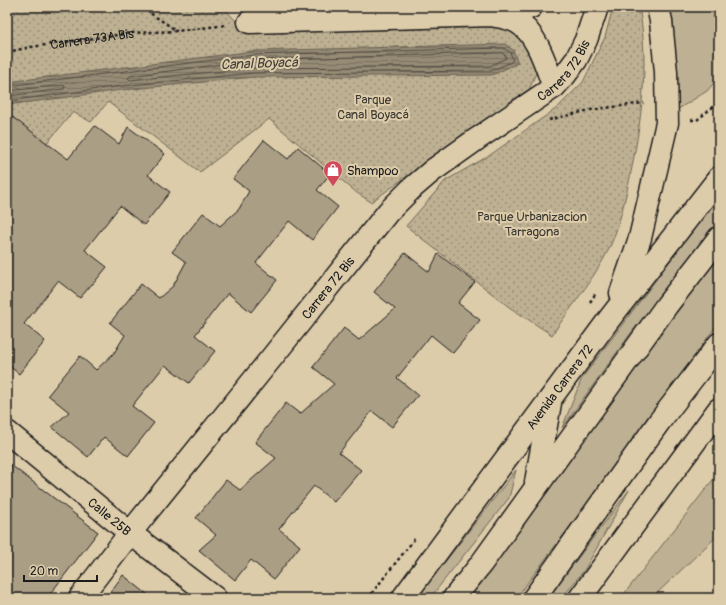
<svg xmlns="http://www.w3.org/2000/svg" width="726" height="605" font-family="Pangolin,sans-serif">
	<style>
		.grass { fill: #beb092; stroke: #6d6657 }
		.park { fill: url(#park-dots); stroke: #6d6657 }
		.water { fill: url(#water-rules); stroke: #655f51 }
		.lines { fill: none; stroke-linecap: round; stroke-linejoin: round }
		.shore { stroke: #4d4840; stroke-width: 1 }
		.building { fill: #aa9e85; stroke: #1c1c1c }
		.street-casing { stroke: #1c1c1c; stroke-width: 25 }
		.secondary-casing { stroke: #1c1c1c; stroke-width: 25 }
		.highway-casing { stroke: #1c1c1c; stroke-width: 25 }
		.path { stroke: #1c1c1c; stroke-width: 2.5; stroke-dasharray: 3 3; stroke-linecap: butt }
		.street { stroke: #dca; stroke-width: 22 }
		.secondary { stroke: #dca; stroke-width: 22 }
		.highway { stroke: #dca; stroke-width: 22 }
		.labels { text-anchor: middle; stroke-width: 4; stroke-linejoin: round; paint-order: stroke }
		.street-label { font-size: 13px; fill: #1c1c1c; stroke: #dca }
		.park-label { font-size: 13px; fill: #3c3a34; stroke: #dca }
		.poi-label { font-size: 13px; fill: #1c1c1c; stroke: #dca; text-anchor: start }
		.water-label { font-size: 14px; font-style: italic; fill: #413d37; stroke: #dca }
	</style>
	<defs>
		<pattern id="park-dots" width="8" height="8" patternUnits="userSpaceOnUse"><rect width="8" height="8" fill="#beb092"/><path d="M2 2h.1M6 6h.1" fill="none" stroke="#9a8e76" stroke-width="1.8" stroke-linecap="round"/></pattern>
		<pattern id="water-rules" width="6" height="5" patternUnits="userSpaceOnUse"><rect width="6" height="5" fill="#968b75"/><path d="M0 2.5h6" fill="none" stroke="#7a715f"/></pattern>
	</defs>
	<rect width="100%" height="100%" fill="#dca"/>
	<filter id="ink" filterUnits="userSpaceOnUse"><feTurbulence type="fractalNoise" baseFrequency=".025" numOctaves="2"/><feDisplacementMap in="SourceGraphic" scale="8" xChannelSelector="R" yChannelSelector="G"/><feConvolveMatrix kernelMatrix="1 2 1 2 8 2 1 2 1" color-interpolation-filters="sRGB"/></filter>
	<g filter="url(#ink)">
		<path class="grass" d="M663,7H719V77L707,91L675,111Z
			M719,196V221L631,333L562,428L582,378Z
			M719,257V322L590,500L516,598H465L547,491L684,302Z
			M516,470L509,498L430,598H417Z
			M719,472V534L652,598H621Z
			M629,490L585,569L562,598H548Z"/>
		<path class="park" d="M7,7H156L159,9L177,7H223L247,33L490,27L509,25L534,52L536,73L529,90L371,202L357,193L269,119L200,172L108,102L91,122L73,112L47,143L7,128Z
			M613,7H639C650,66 641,124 629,182C623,207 617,237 603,260C588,286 569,310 552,335L509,307L406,226L445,181L490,155L557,108L583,82L605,37Z"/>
		<path class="water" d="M505,44L513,50L518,63L492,75L254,77L122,90L7,105V82L254,51Z"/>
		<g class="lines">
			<path class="shore" d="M502,53L506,56V58L490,66L254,68L130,80L128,78L130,76L254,60Z
				M7,86L254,55L503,48L510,52L513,60L511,62L491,71L254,73L121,86L7,101
				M7,91L63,85L65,86L64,89L7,96"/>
		</g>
		<path class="building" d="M7,113L68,159L95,126L119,144L128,127L165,154L148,175L170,192L144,225L120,206L85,250L107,267L93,284H92L80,298L58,281L24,324L45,341L19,374L7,364Z
			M264,140L288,159L298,147L330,174L317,190L338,207L312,240L289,221L256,263L277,280L251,312L228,293L195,335L215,351L189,383L165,365L132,406L154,423L128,456L104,437L88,457L52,427L69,412L48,395L80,356L96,370L114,353L125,335L110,323L141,284L159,298L173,286L186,262L172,252L203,213L220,226L239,209L249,191L233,179Z
			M405,253L429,272L438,254L475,282L458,303L480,320L453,353L431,335L397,378L418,395L392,427L372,411L339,453L361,470L334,502L314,486L279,529L300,546L274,579L251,560L235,580L199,550L216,535L196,518L226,480L240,490L276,458L255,442L286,403L300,414L334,384L313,367L344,328L359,340L395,309L374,292Z
			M7,462L98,532L47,598H7Z
			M123,575L152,598H106Z"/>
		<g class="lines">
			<defs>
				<g id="street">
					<path d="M249,22L492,15C500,17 510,18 517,22C537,33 546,66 554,87"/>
					<path id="s2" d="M7,432L130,533L80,598"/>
				</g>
				<g id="secondary">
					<path d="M492,15L521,11L531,7"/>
					<path id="s3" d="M215,598L130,533L273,356L388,212L411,189L432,171L477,139L554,87L565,75L576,60L586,40L597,7"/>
				</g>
				<g id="highway">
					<path d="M621,293L640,238L667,123L666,72L661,21L658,7"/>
					<path d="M536,482L550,403"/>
					<path id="s4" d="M403,598L610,318L719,178"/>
					<path d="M454,598L481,564L667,305L719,238"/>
					<path d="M534,598L659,422L719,344"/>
					<path d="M580,598L719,409"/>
				</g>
			</defs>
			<use href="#street" class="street-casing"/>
			<use href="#secondary" class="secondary-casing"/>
			<use href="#highway" class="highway-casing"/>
			<g class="path">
				<path d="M141,7L177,31"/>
				<path id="s1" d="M7,52L31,47L131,33L177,31L227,25"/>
				<path d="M549,120L590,110L644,103"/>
				<path d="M691,120H697L719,102"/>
				<path d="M590,302L596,293"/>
				<path d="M368,598L416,537"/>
			</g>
			<use href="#street" class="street"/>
			<use href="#secondary" class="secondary"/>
			<use href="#highway" class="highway"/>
		</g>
	</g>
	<defs>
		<symbol id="shop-pin" viewBox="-11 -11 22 30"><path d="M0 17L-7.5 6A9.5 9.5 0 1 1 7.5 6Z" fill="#d1495b" stroke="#dca"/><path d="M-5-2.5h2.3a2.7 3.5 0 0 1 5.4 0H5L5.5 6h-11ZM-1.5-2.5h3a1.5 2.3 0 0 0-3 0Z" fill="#fff"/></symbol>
	</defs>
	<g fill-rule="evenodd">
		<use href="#shop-pin" x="322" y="159" width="22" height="30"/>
	</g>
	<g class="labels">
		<g class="street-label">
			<text dy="5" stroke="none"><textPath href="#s1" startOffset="86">Carrera 73A Bis</textPath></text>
			<text dy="5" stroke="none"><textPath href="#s3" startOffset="746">Carrera 72 Bis</textPath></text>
			<text dy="5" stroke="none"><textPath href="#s3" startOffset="422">Carrera 72 Bis</textPath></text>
			<text dy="5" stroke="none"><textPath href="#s4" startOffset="263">Avenida Carrera 72</textPath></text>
			<text dy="5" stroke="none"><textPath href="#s2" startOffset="133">Calle 25B</textPath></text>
		</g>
		<g class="park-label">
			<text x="373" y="104">Parque<tspan x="373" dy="15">Canal Boyacá</tspan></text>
			<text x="532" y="221">Parque Urbanizacion<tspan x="532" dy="15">Tarragona</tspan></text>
		</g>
		<g class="poi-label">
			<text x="347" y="175">Shampoo</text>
		</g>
		<g class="water-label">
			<text transform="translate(259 63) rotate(-2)" y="5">Canal Boyacá</text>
		</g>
	</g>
	<rect width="726" height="605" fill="none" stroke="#dca" stroke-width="24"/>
	<rect x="12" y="12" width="702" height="581" fill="none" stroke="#1c1c1c" stroke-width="1.5" filter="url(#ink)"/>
	<path d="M24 575v6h73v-6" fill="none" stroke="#1c1c1c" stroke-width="2"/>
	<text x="30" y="575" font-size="12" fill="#1c1c1c" stroke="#ddccaa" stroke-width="3" paint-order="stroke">20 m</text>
</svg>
